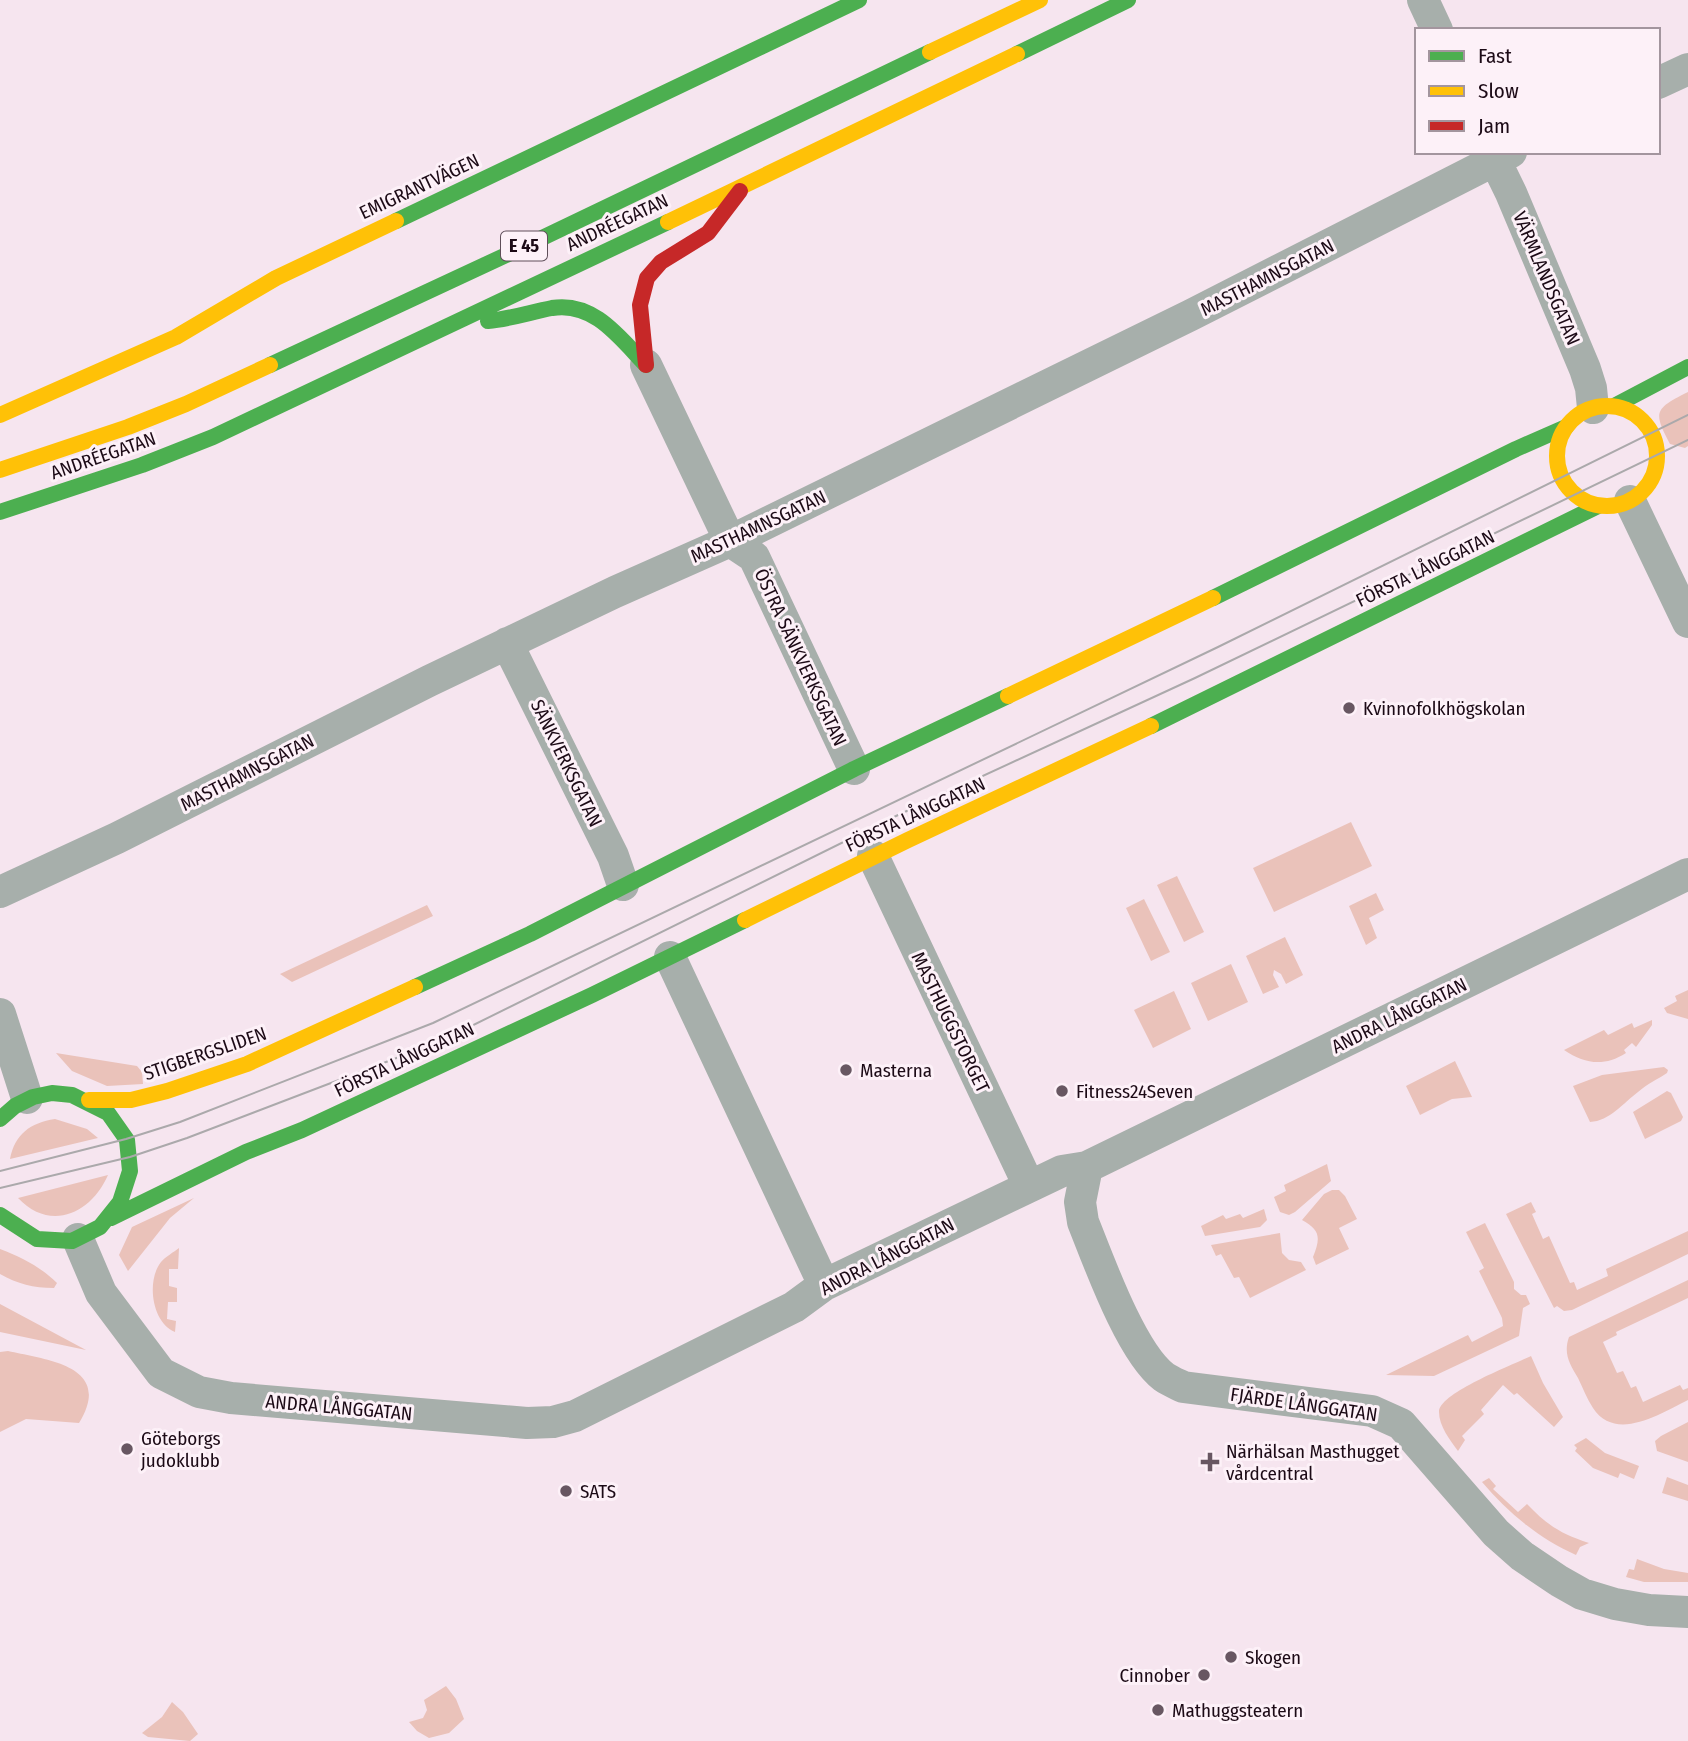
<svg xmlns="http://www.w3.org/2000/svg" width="1688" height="1741" font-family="'Fira Sans Condensed',sans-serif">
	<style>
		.green { fill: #eac2ba }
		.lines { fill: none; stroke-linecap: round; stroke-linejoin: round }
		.street { stroke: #a7afab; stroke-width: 32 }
		.fast { stroke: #4caf50; stroke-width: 16 }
		.slow { stroke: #ffc107; stroke-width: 16 }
		.jam { stroke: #c62828; stroke-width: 16 }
		.tram { stroke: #aba9ab; stroke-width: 2 }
		.poi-dot { fill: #685762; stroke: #fdf1f8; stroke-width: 2.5 }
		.labels { text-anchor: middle; stroke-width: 6; stroke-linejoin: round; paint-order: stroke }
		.shield { fill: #fdf1f8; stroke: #604f5a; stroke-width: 2 }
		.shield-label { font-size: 18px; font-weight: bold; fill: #1c0a16 }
		.street-label { font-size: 19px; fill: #1c0a16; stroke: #fdf1f8 }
		.poi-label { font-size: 19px; fill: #1c0a16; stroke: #fdf1f8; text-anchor: start }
	</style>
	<rect width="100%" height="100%" fill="#f6e5ef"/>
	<path class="green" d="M1688,392V446L1685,448L1670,444C1653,412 1654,409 1688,392Z
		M1351,822L1372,866L1274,912L1253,868Z
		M1177,876L1204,932L1184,942L1157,885Z
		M1376,893L1384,910L1369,918L1377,938L1366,945L1349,906Z
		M1144,899L1170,952L1151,961L1126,908Z
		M427,905L433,916L292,982L280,974Z
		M1285,937L1303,975L1286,984L1281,974L1274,970L1273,975L1279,987L1263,994L1246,956Z
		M1231,964L1248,1002L1208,1021L1191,983Z
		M1688,990V1019L1667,1013L1664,1008L1677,1001L1675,996Z
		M1174,991L1191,1029L1153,1048L1134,1010Z
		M1652,1020V1025L1636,1047L1632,1043L1624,1050L1626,1053C1604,1067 1585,1064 1564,1050L1604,1030L1608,1035L1632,1023L1634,1028Z
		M56,1053L137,1066L142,1072L143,1084L107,1086L72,1071Z
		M1455,1061L1472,1097L1452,1099L1420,1115L1406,1086Z
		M1664,1067L1668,1070L1667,1073C1658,1079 1647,1084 1638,1092C1623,1103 1610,1121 1590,1122L1573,1086L1602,1075Z
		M1667,1091L1671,1093L1683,1117L1681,1121L1645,1139L1633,1112Z
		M55,1119L87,1129L98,1138L10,1159C15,1134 30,1123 55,1119Z
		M1327,1164L1331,1181L1295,1212L1289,1215L1280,1212L1274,1197L1286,1191L1284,1185Z
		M108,1175C91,1214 50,1232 18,1198Z
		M1332,1190H1339L1345,1196L1357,1219L1339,1228L1349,1249L1316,1265L1313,1257C1321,1237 1320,1230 1302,1220L1324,1194Z
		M194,1198L170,1218L128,1271L119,1255L132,1227Z
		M1531,1202L1536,1212L1532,1214L1543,1239L1549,1236L1570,1283L1574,1282L1577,1290L1608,1276L1606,1269L1688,1231V1254L1572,1310L1564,1311L1557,1306L1554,1308L1506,1214Z
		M1264,1209L1267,1220L1260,1227L1205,1236L1201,1226L1223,1215L1226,1219L1240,1214L1243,1218Z
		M1485,1223L1514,1282V1289L1521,1295H1526L1530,1304L1523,1308L1519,1336L1434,1376L1386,1375L1468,1335L1472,1342L1503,1326L1502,1318L1479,1271L1484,1268L1466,1232Z
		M1280,1233L1282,1253L1289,1260L1301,1262L1306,1270L1250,1298L1239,1277L1234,1278L1221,1254L1216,1256L1211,1245Z
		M179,1248L178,1269H169V1286L177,1288V1302H168L167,1319L176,1321L175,1332C152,1323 146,1281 161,1262C165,1257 174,1252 179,1248Z
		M0,1249C21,1257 41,1267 57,1283L54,1288C33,1288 18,1284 0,1274Z
		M1688,1280V1298L1616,1332L1617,1335L1603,1342L1617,1373L1623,1371L1631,1388L1636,1386L1643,1402L1680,1385L1683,1390L1688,1388V1400C1661,1413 1616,1443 1593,1408C1587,1399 1583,1388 1578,1378C1570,1364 1563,1354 1569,1337Z
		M0,1304L86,1350L0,1332Z
		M8,1351C48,1360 114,1366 79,1423L26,1419L0,1432V1352Z
		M1531,1356L1543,1383L1563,1417L1554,1427L1517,1393L1514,1395L1503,1385L1481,1410L1484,1414L1462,1436L1465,1440L1458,1451C1450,1440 1439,1426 1439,1412C1439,1393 1513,1365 1531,1356Z
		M1688,1422V1462L1657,1451L1655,1441L1661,1436Z
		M1586,1438L1605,1453L1639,1466L1634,1479L1620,1473L1618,1478L1593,1468L1575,1451L1577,1448L1574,1445Z
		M1667,1477L1688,1485V1501L1662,1493Z
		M1489,1478L1496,1486L1493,1489L1518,1512L1527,1504C1547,1525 1561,1534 1589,1543L1580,1547L1576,1555C1540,1539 1508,1513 1482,1482Z
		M1637,1559L1664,1569L1688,1573V1582H1644L1626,1577L1629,1569L1634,1570Z
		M446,1686L456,1699L464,1719L449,1733L429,1738L417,1731L409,1722L423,1718L427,1710L424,1700Z
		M172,1702L183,1712L198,1734L190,1741L148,1737L142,1733L162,1717Z"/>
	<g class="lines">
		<path class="street" d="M1423,0L1437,30
			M1658,83L1688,69
			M1491,152L1511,193L1585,369L1591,388L1593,408
			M646,365L730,541L754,557L854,769
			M1630,501L1688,622
			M507,643L613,856L623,885
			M873,856L1029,1186
			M0,892L117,838L429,681L615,592L730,541L1191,315L1511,152
			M670,957L824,1285
			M0,1014L27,1098
			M1087,1167L1080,1202L1083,1222C1099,1262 1131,1352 1164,1377C1170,1381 1177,1384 1183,1387L1372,1411L1401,1424L1496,1533L1522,1556L1559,1581L1582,1594L1615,1604L1649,1610L1688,1612
			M78,1239L101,1293L161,1373L199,1392L231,1398L527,1423L553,1422L575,1416L794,1307L824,1285L1062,1171L1087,1167L1688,874"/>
		<path class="fast" d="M1017,54L1128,0
			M396,221L859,0
			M488,321C510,319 531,312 552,308C594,301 620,338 646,365
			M270,365L517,250L930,52
			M1614,406L1688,367
			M0,512L142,465L213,437L668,222
			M1213,598L1516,449L1566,427
			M1151,726L1598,506
			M415,987L530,934L854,769L1008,696
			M0,1119L15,1106L33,1097L52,1093L72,1095L108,1113L127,1140L130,1171L120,1202L100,1227L72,1241L37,1239L0,1215
			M111,1218L246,1152L302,1130L592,995L745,920"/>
		<path class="slow" d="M930,52L1040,0
			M668,222L1017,54
			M1557 456a50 50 0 1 1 100 0a50 50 0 1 1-100 0Z
			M0,415L176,337L276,278L396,221
			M0,470L128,427L186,404L270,365
			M1008,696L1213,598
			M745,920L908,840L1151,726
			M89,1100H131L167,1091L247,1064L415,987"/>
		<path class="jam" d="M646,365L640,305L647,278L661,262L708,233L740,191"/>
		<path class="tram" d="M0,1171L126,1139L180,1122L433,1023L1218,647L1688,415
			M0,1188L130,1157L187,1138L441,1041L896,816L1195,678L1688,440"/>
	</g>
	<g class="poi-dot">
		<circle cx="1349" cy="708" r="7"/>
		<circle cx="846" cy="1070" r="7"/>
		<circle cx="1062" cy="1091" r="7"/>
		<circle cx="127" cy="1449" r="7"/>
		<path d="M1206.5 1451.5h7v7h7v7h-7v7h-7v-7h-7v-7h7z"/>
		<circle cx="566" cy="1491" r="7"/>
		<circle cx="1231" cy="1657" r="7"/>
		<circle cx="1204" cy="1675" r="7"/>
		<circle cx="1158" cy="1710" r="7"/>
	</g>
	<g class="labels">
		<rect class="shield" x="501" y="231.5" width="46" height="29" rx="5"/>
		<g class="shield-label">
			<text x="524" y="252">E 45</text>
		</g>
		<g class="street-label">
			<text transform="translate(419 186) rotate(-25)" y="7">EMIGRANTVÄGEN</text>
			<text transform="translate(617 222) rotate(-25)" y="7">ANDRÉEGATAN</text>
			<text transform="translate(1267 277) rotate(-27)" y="7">MASTHAMNSGATAN</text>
			<text transform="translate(1547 278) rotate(67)" y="7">VÄRMLANDSGATAN</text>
			<text transform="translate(103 455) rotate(-19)" y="7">ANDRÉEGATAN</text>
			<text transform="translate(758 526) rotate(-25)" y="7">MASTHAMNSGATAN</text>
			<text transform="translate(1425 568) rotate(-26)" y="7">FÖRSTA LÅNGGATAN</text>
			<text transform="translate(801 657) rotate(65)" y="7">ÖSTRA SÄNKVERKSGATAN</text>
			<text transform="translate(567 763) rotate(64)" y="7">SÄNKVERKSGATAN</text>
			<text transform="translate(247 772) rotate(-27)" y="7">MASTHAMNSGATAN</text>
			<text transform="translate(915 814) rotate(-25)" y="7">FÖRSTA LÅNGGATAN</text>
			<text transform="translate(1399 1015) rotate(-26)" y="7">ANDRA LÅNGGATAN</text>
			<text transform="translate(951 1022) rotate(64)" y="7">MASTHUGGSTORGET</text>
			<text transform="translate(205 1053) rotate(-19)" y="7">STIGBERGSLIDEN</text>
			<text transform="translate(404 1059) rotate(-25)" y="7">FÖRSTA LÅNGGATAN</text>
			<text transform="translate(887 1256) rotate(-27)" y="7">ANDRA LÅNGGATAN</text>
			<text transform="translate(1304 1404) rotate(8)" y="7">FJÄRDE LÅNGGATAN</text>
			<text transform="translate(339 1407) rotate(5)" y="7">ANDRA LÅNGGATAN</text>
		</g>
		<g class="poi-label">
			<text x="1363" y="715">Kvinnofolkhögskolan</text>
			<text x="860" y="1077">Masterna</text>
			<text x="1076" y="1098">Fitness24Seven</text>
			<text x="141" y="1445">Göteborgs<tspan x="141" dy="22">judoklubb</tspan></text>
			<text x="1226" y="1458">Närhälsan Masthugget<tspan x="1226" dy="22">vårdcentral</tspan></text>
			<text x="580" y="1498">SATS</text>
			<text x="1245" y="1664">Skogen</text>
			<text x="1190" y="1682" text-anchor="end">Cinnober</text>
			<text x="1172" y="1717">Mathuggsteatern</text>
		</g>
	</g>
	<rect x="1415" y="28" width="245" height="126" fill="#fdf1f8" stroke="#a3959e" stroke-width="2"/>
	<rect x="1429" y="51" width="35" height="10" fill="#4caf50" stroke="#a3959e" stroke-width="2"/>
	<text x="1478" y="63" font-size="21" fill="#1c0a16">Fast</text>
	<rect x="1429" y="86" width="35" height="10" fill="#ffc107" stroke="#a3959e" stroke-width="2"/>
	<text x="1478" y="98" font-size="21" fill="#1c0a16">Slow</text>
	<rect x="1429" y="121" width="35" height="10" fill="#c62828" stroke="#a3959e" stroke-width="2"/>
	<text x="1478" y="133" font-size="21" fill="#1c0a16">Jam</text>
</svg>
